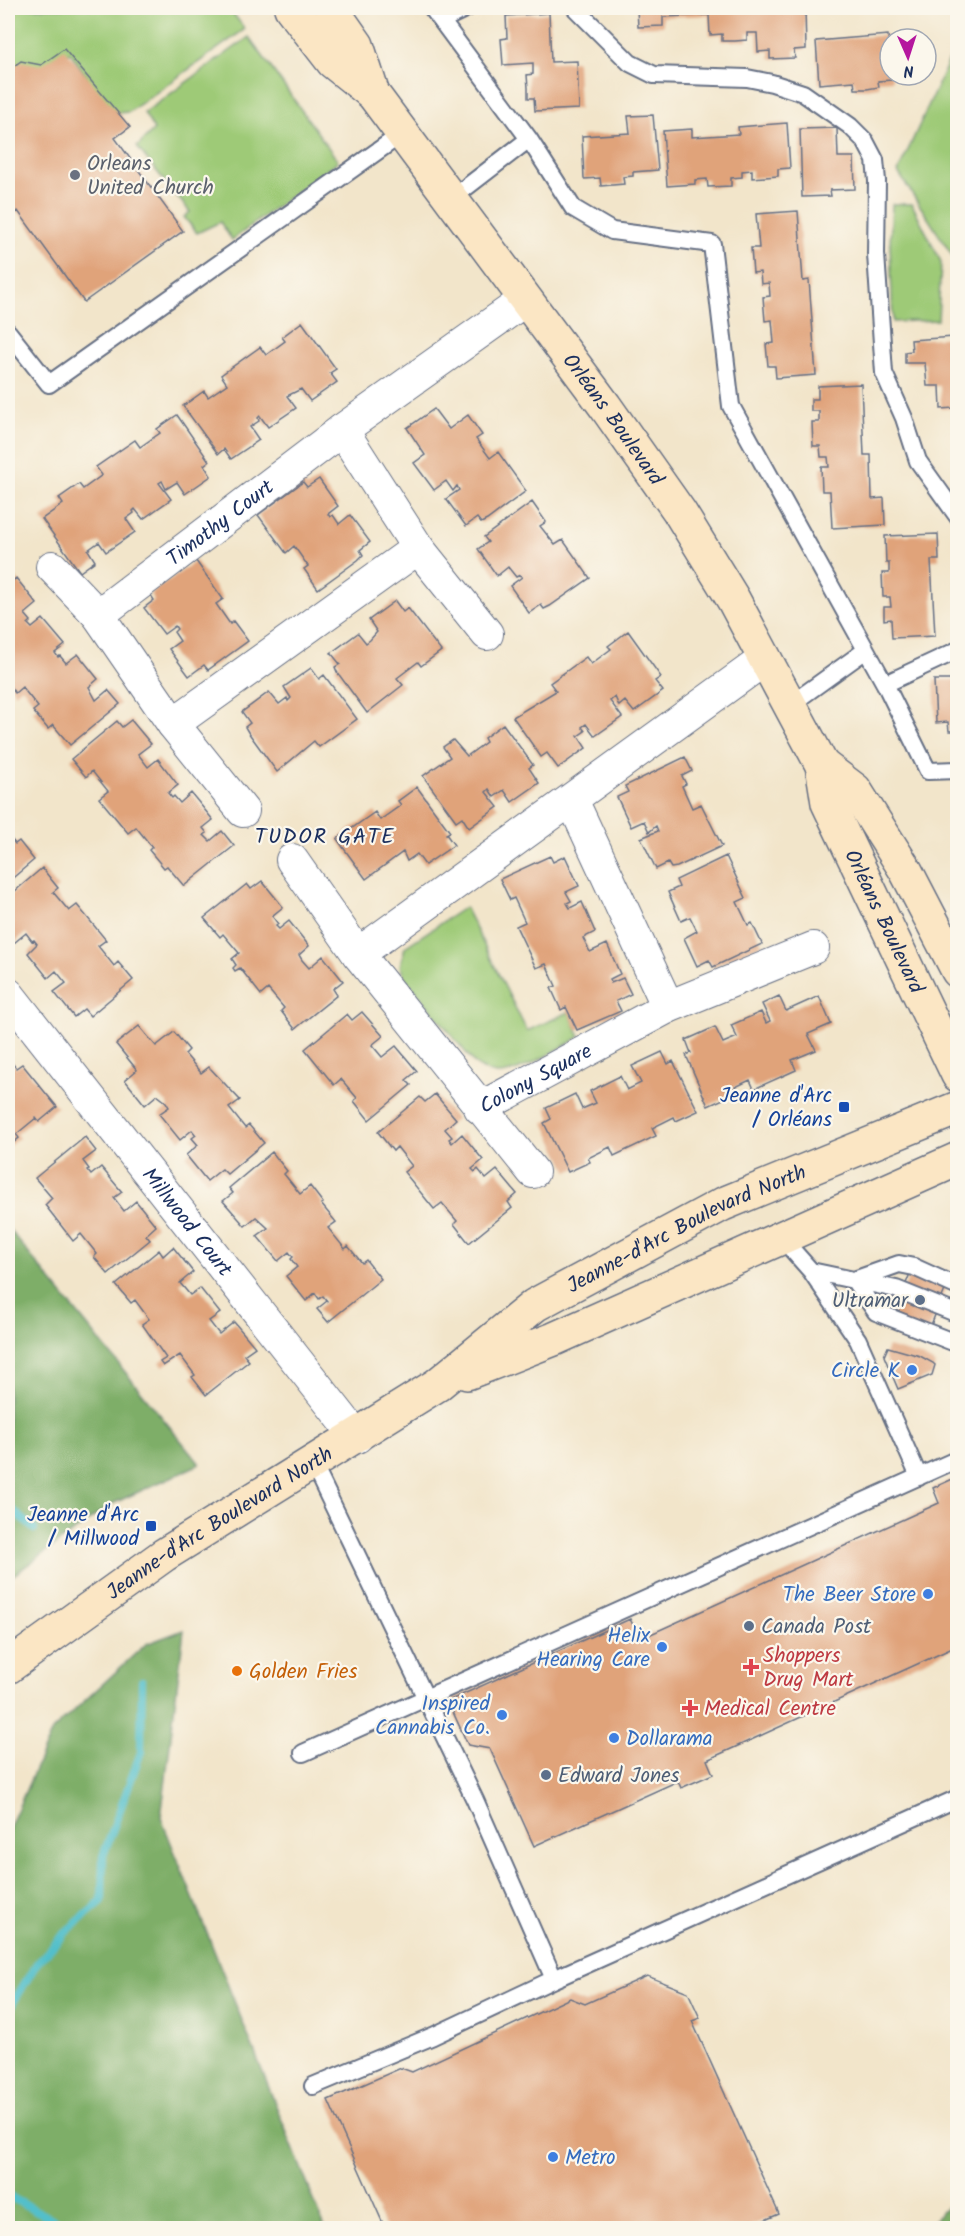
<svg xmlns="http://www.w3.org/2000/svg" width="965" height="2236" font-family="Kalam,sans-serif">
	<style>
		.green { fill: #9eca77; stroke: #5c7c6a; stroke-width: 1.5 }
		.forest { fill: #7eae68; stroke: #4c6e63; stroke-width: 1.5 }
		.lines { fill: none; stroke-linecap: round; stroke-linejoin: round }
		.stream { stroke: #52bfca; stroke-width: 8 }
		.building { fill: #e0a37a }
		.lane-casing { stroke: #666f84; stroke-width: 20 }
		.street-casing { stroke: #666f84; stroke-width: 34 }
		.secondary-casing { stroke: #666f84; stroke-width: 36 }
		.lane { stroke: #fff; stroke-width: 16 }
		.street { stroke: #fff; stroke-width: 32 }
		.secondary { stroke: #fbe6c4; stroke-width: 33 }
		.worship-dot { fill: #6b7280; stroke: #fbf7ec; stroke-width: 2 }
		.transit-dot { fill: #1a4fb4; stroke: #fbf7ec; stroke-width: 2 }
		.service-dot { fill: #5c6f8a; stroke: #fbf7ec; stroke-width: 2 }
		.shop-dot { fill: #3f7fe0; stroke: #fbf7ec; stroke-width: 2 }
		.health-dot { fill: #e0444e; stroke: #fbf7ec; stroke-width: 2 }
		.food-dot { fill: #e8710a; stroke: #fbf7ec; stroke-width: 2 }
		.labels { text-anchor: middle; stroke-width: 4.5; stroke-linejoin: round; paint-order: stroke }
		.worship-label { font-size: 21px; fill: #5b616d; stroke: #fbf7ec; text-anchor: start }
		.street-label { font-size: 21px; fill: #1b2f5e; stroke: #fbf7ec }
		.transit-label { font-size: 21px; fill: #164399; stroke: #fbf7ec; text-anchor: end }
		.service-label { font-size: 21px; fill: #4e5e75; stroke: #fbf7ec; text-anchor: start }
		.shop-label { font-size: 21px; fill: #366cbe; stroke: #fbf7ec; text-anchor: end }
		.health-label { font-size: 21px; fill: #be3a42; stroke: #fbf7ec; text-anchor: start }
		.food-label { font-size: 21px; fill: #c56008; stroke: #fbf7ec; text-anchor: start }
		.neighbourhood-label { font-size: 22px; letter-spacing: 1.5px; fill: #1b2f5e; stroke: #fbf7ec }
	</style>
	<rect width="100%" height="100%" fill="#fbf7ec"/>
	<filter id="ink" filterUnits="userSpaceOnUse"><feTurbulence type="fractalNoise" baseFrequency=".0167" numOctaves="2"/><feDisplacementMap in="SourceGraphic" scale="12" xChannelSelector="R" yChannelSelector="G"/><feConvolveMatrix kernelMatrix="1 2 1 2 8 2 1 2 1" color-interpolation-filters="sRGB"/></filter>
	<filter id="wash" filterUnits="userSpaceOnUse"><feTurbulence type="fractalNoise" baseFrequency=".008" numOctaves="4" result="noise"/><feDisplacementMap in="SourceGraphic" scale="24" xChannelSelector="R" yChannelSelector="G"/><feGaussianBlur stdDeviation="1.35" result="paint"/><feColorMatrix in="noise" values="0 0 0 0 0 0 0 0 0 0 0 0 0 0 0 0 0 1.4 0 .05"/><feComposite in="paint" operator="in"/></filter>
	<g filter="url(#wash)">
		<rect width="100%" height="100%" fill="#f2e5ca"/>
		<path class="green" d="M8,8H229L245,29L129,112L118,113L114,117L70,52L8,97Z
			M249,37L338,161L232,240L220,222L197,233L184,217L190,212L137,147L154,130L144,113Z
			M957,43V263L898,172Z
			M892,204H912L941,262L938,320L893,322L890,245Z
			M465,907L527,1031L569,1012L580,1037C560,1047 518,1076 496,1074C488,1073 482,1069 475,1064L404,976L400,966L405,947Z"/>
		<path class="forest" d="M8,1228L200,1464L112,1504L8,1579Z
			M184,1630L161,1818L325,2228H8V1831L52,1731L146,1644Z
			M957,2196V2228H926Z"/>
		<g class="lines">
			<path class="stream" d="M8,1506L34,1529
				M8,2011L37,1963L68,1930L102,1901L103,1856L141,1752L142,1681
				M8,2196L70,2228"/>
		</g>
		<g id="blocks">
			<path class="building" d="M637,8H805L806,49L794,50L795,58L770,59V51L758,52L757,33H747V40L735,41H722V34L710,35L709,15L663,17V26L638,27Z
				M549,13L551,62L577,61L579,109L535,111L534,98H528V88L527,75L533,74V63L503,65L501,39L507,38L506,16Z
				M888,35L892,80L878,81L879,87L867,89H855L854,81L819,84L816,41Z
				M64,49L130,127L115,138L183,231L84,302L18,211L8,219V62L10,61L14,66L21,61L41,65Z
				M653,115L658,170L633,172V176L623,177L624,184L601,186L600,178L584,179L582,136L630,133L628,116Z
				M787,123L790,168L778,169V176L752,178V170L742,171V177L731,178V186L708,187L707,179L695,180V184L667,186L663,131L692,129V137L739,134L738,127Z
				M837,128L838,157H854L855,189L830,190L831,196L802,197L800,129Z
				M798,211L803,281L809,280L816,375L776,378L775,366H768L766,344L774,343L772,320L765,321L763,297L770,296L769,283L761,284L760,272L753,273L751,248H759L756,214Z
				M302,322L336,369L330,373L337,382L310,401L301,389L287,396L296,408L268,427L260,416L258,418L259,421L250,427L259,440L231,459L224,449L218,454L183,406L204,391L208,397L227,384L221,375L260,347L266,355L285,341L282,337Z
				M954,337L957,361L956,425L954,408L941,409L940,386H927L925,363H905V352L912,351L911,340Z
				M861,384L864,455H871L872,499L884,498L885,525L832,528L830,491H822L821,467H829L828,457H821L820,446H813L812,422H819V411H811V399H818V386Z
				M434,409L449,429L468,415L482,435L476,439L490,458L498,452L526,491L487,520L481,523L477,518L466,526L446,499L459,490L457,486L453,491L446,481L434,490L414,463L425,455L407,428Z
				M177,415L209,461L204,465L211,476L185,494L177,482L166,489L162,481L159,483L171,499L143,519L135,509L133,511L134,513L126,519L135,532L106,552L99,542L88,550L95,561L80,572L42,519L63,504L59,498L79,484L83,489L102,475L96,467L135,440L140,447L160,433L157,429Z
				M319,479L338,506L328,514L330,517L333,515L339,524L350,515L370,542L360,550L363,555L358,560L318,589L304,569L308,566L294,546L286,553L258,515L303,482L307,487Z
				M532,502L546,522L540,526L555,545L563,540L590,578L550,606L544,609L541,605L529,613L510,586L522,577L520,575L516,577L508,567L497,576L478,549L488,542L484,537Z
				M938,534L939,560H931L935,636L892,638L891,619L884,620V607H891L890,597H883L882,573H889V563H886L885,536Z
				M196,561L223,599L216,604L230,624L233,621L248,641L208,670L204,665L189,676L169,649L180,641L174,632L177,629L175,626L164,634L144,608L154,600L150,594Z
				M16,578L37,604L25,614L31,621L28,624L32,628L43,619L65,645L55,653L58,657L60,656L66,663L78,654L98,679L89,687L96,700L108,690L120,704L70,745L53,725L48,729L33,711L38,707L22,687L15,693L8,684V585Z
				M395,601L403,612L408,608L441,651L421,666L418,662L397,678L403,685L367,713L337,672L335,667L340,664L331,653L358,633L366,643L370,640L377,632L369,620Z
				M628,631L661,677L655,681L663,691L634,712L625,701L619,706L615,697L610,701L622,717L595,736L586,724L582,727L585,731L578,736L586,748L558,768L547,753L541,757L513,717L556,691L550,683L586,657L591,664L611,649L608,646Z
				M311,668L319,679L324,675L357,719L319,747L314,741L277,772L248,732L245,727L250,723L242,712L269,692L279,704L287,698L288,701L291,698L284,687Z
				M934,680H957V731H949L948,722L936,723Z
				M131,720L151,744L138,754L148,767L158,759L178,785L168,793L172,798L174,796L180,803L191,793L213,820L203,828L207,833L204,835L210,841L222,831L234,846L184,886L167,866L164,868L149,850L152,847L136,827L128,833L99,798L108,791L92,771L86,777L71,759L117,721L122,727Z
				M503,724L533,765L529,768L539,783L512,802L504,790L494,797L489,789L486,792L498,807L469,828L462,817L456,821L423,776L450,757L443,747L453,740L467,756L486,742L484,738Z
				M685,757L692,771L682,776L686,784L682,786L692,808L701,804L722,846L677,867L671,868L668,863L656,869L641,838L658,831L656,826L649,832L644,821L631,827L617,797L628,792L625,786Z
				M417,787L450,832L446,834L454,845L425,865L417,854L407,861L403,852L366,879L337,839L375,812L380,820L401,805L398,801Z
				M8,835L15,844L19,841L34,860L8,882Z
				M550,856L553,862L565,856L579,886L566,892L571,901L567,903L570,908L582,902L595,932L583,938L590,952L607,944L620,974L610,979L611,983L623,978L631,994L616,1001L621,1011L577,1030L566,1007L561,1010L551,988L556,986L546,964L536,968L516,926L525,922L514,898L510,900L500,879Z
				M726,856L746,898L737,902L748,925L752,923L762,944L713,967L709,960L697,966L684,938L697,931L690,917L681,921L668,892L679,887L676,880Z
				M42,868L58,888L53,892L69,911L77,905L106,940L98,946L114,966L118,962L133,980L90,1016L84,1009L74,1017L54,992L66,983L56,971L48,978L28,953L37,944L34,940L32,941L26,933L14,943L8,935V897Z
				M262,881L283,907L272,916L278,924L276,926L279,929L289,921L309,946L299,955L302,960L309,968L323,956L343,981L333,989L337,995L295,1029L281,1011L284,1008L268,989L261,995L240,968L235,971L233,968L236,965L232,959L239,953L223,934L220,937L204,918L247,884L251,889Z
				M779,996L786,1011L819,996L831,1024L808,1034L816,1050L792,1060L796,1070L754,1089L750,1080L727,1091L730,1096L708,1106L686,1055L691,1053L686,1040L715,1027L723,1043L737,1037L731,1025L761,1012L766,1023L770,1021L762,1004Z
				M362,1012L383,1036L372,1045L382,1057L396,1046L417,1071L406,1080L411,1085L369,1120L354,1101L357,1098L341,1079L334,1085L305,1049L347,1014L352,1020Z
				M139,1026L156,1046L174,1032L189,1050L185,1054L201,1073L209,1067L240,1100L229,1108L245,1128L249,1125L264,1143L227,1174L222,1169L207,1181L186,1155L198,1145L192,1138L196,1135L192,1130L180,1140L159,1114L169,1107L166,1102L157,1095L145,1105L125,1080L137,1070L116,1044Z
				M662,1052L668,1064L673,1061L698,1111L676,1121L674,1117L652,1128L656,1136L614,1156L610,1147L588,1158L590,1162L568,1172L544,1123L551,1119L546,1108L575,1094L582,1109L596,1103L590,1091L620,1076L627,1090L641,1083L632,1066Z
				M8,1058L16,1068L22,1064L57,1107L39,1122L36,1118L19,1132L16,1134L19,1138L8,1147Z
				M435,1094L456,1119L445,1129L452,1137L449,1139L452,1143L462,1134L483,1160L472,1169L475,1172L478,1169L486,1179L497,1170L517,1194L508,1202L512,1208L469,1243L454,1224L457,1221L442,1203L434,1209L404,1172L412,1166L397,1147L393,1151L378,1132L420,1097L425,1102Z
				M85,1137L96,1151L83,1161L89,1169L87,1170L91,1175L101,1167L122,1192L114,1198L124,1211L136,1201L156,1226L146,1235L150,1240L108,1274L94,1257L97,1254L81,1234L73,1241L45,1205L52,1198L35,1178Z
				M272,1152L287,1171L284,1174L300,1194L310,1186L323,1203L321,1204L336,1222L328,1228L345,1249L348,1246L362,1263L366,1260L381,1279L328,1322L317,1309L327,1301L323,1296L319,1299L315,1293L306,1301L286,1276L297,1267L291,1259L293,1257L289,1252L278,1261L257,1236L268,1228L256,1217L245,1226L223,1201L233,1193L229,1188Z
				M173,1247L193,1272L180,1283L190,1295L200,1288L220,1313L209,1321L219,1334L234,1322L255,1347L244,1355L249,1361L206,1395L192,1377L195,1375L180,1355L163,1366L160,1362L166,1358L142,1324L149,1319L135,1300L131,1303L116,1285L159,1250L163,1256Z
				M915,1261L951,1275L925,1340L889,1326Z
				M888,1347L920,1356L933,1363L935,1365L932,1375L898,1389L884,1356Z
				M957,1477V1646L707,1760L713,1774L681,1788L678,1781L534,1846L490,1749L468,1745L448,1701L630,1619L640,1639L939,1503L933,1488Z
				M647,1976L688,1992L700,2018L692,2021L779,2214L746,2228H385L328,2100L401,2068L412,2072L570,1998L585,2004Z"/>
		</g>
	</g>
	<g filter="url(#ink)">
		<use href="#blocks" fill-opacity="0" stroke="#666f84" stroke-width="1.5"/>
		<g class="lines">
			<defs>
				<path id="lane" d="M432,8L529,139L573,208L612,231L712,244L731,406L885,684L928,771L958,770
					M575,8L630,63L654,75L747,78L772,83L803,93L850,126L865,141L875,160L877,181L876,254L884,373L904,418L918,461L958,517
					M442,20L467,8
					M451,199L529,139
					M8,332L49,384L403,133
					M885,684L958,650
					M791,704L866,650
					M780,1236L811,1271L896,1289L958,1314
					M811,1271L858,1340L919,1477
					M958,1287L914,1267L899,1264L854,1280L876,1312L958,1344
					M313,1464L475,1800L554,1979L958,1798
					M303,1753L958,1459
					M313,2086L433,2036L554,1979"/>
				<g id="street">
					<path d="M342,430L418,548"/>
					<path d="M52,567L98,615L173,724L243,811"/>
					<path id="s1" d="M98,615L342,430L525,300"/>
					<path d="M173,724L418,548L487,634"/>
					<path d="M292,860L358,954L533,1172"/>
					<path d="M358,954L765,659"/>
					<path id="s2" d="M8,994L357,1437"/>
					<path d="M668,1007L813,948"/>
					<path id="s3" d="M480,1108L668,1007L572,800"/>
				</g>
				<g id="secondary">
					<path id="s4" d="M291,8L333,62L373,94L605,406L679,511L733,599L822,765L828,803L958,1075"/>
					<path d="M331,8L357,45L373,94"/>
					<path d="M822,765L855,790L906,871L958,971"/>
					<path d="M467,1373L554,1339L958,1159"/>
					<path id="s5" d="M8,1667L164,1555L437,1385L535,1305L723,1204L958,1108"/>
				</g>
			</defs>
			<use href="#lane" class="lane-casing"/>
			<use href="#street" class="street-casing"/>
			<use href="#secondary" class="secondary-casing"/>
			<use href="#lane" class="lane"/>
			<use href="#street" class="street"/>
			<use href="#secondary" class="secondary"/>
		</g>
	</g>
	<circle class="worship-dot" cx="75" cy="175" r="6"/>
	<g class="transit-dot">
		<rect x="838" y="1101" width="12" height="12" rx="3"/>
		<rect x="145" y="1520" width="12" height="12" rx="3"/>
	</g>
	<g class="service-dot">
		<circle cx="920" cy="1300" r="6"/>
		<circle cx="749" cy="1626" r="6"/>
		<circle cx="546" cy="1775" r="6"/>
	</g>
	<g class="shop-dot">
		<circle cx="912" cy="1370" r="6"/>
		<circle cx="928" cy="1594" r="6"/>
		<circle cx="662" cy="1647" r="6"/>
		<circle cx="502" cy="1715" r="6"/>
		<circle cx="614" cy="1738" r="6"/>
		<circle cx="553" cy="2157" r="6"/>
	</g>
	<g class="health-dot">
		<path d="M748 1658h6v6h6v6h-6v6h-6v-6h-6v-6h6z"/>
		<path d="M687 1699h6v6h6v6h-6v6h-6v-6h-6v-6h6z"/>
	</g>
	<circle class="food-dot" cx="237" cy="1671" r="6"/>
	<g class="labels">
		<g class="worship-label">
			<text x="87" y="170">Orleans<tspan x="87" dy="24">United Church</tspan></text>
		</g>
		<g class="street-label">
			<text dy="7" stroke="none"><textPath href="#s4" startOffset="524">Orléans Boulevard</textPath></text>
			<text dy="7" stroke="none"><textPath href="#s1" startOffset="153">Timothy Court</textPath></text>
			<text dy="7" stroke="none"><textPath href="#s4" startOffset="1098">Orléans Boulevard</textPath></text>
			<text dy="7" stroke="none"><textPath href="#s3" startOffset="63">Colony Square</textPath></text>
			<text dy="7" stroke="none"><textPath href="#s2" startOffset="290">Millwood Court</textPath></text>
			<text dy="7" stroke="none"><textPath href="#s5" startOffset="810">Jeanne-d'Arc Boulevard North</textPath></text>
			<text dy="7" stroke="none"><textPath href="#s5" startOffset="256">Jeanne-d'Arc Boulevard North</textPath></text>
		</g>
		<g class="transit-label">
			<text x="832" y="1102">Jeanne d'Arc<tspan x="832" dy="24">/ Orléans</tspan></text>
			<text x="139" y="1521">Jeanne d'Arc<tspan x="139" dy="24">/ Millwood</tspan></text>
		</g>
		<g class="service-label">
			<text x="908" y="1307" text-anchor="end">Ultramar</text>
			<text x="761" y="1633">Canada Post</text>
			<text x="558" y="1782">Edward Jones</text>
		</g>
		<g class="shop-label">
			<text x="900" y="1377">Circle K</text>
			<text x="916" y="1601">The Beer Store</text>
			<text x="650" y="1642">Helix<tspan x="650" dy="24">Hearing Care</tspan></text>
			<text x="490" y="1710">Inspired<tspan x="490" dy="24">Cannabis Co.</tspan></text>
			<text x="626" y="1745" text-anchor="start">Dollarama</text>
			<text x="565" y="2164" text-anchor="start">Metro</text>
		</g>
		<g class="health-label">
			<text x="763" y="1662">Shoppers<tspan x="763" dy="24">Drug Mart</tspan></text>
			<text x="704" y="1715">Medical Centre</text>
		</g>
		<g class="food-label">
			<text x="249" y="1678">Golden Fries</text>
		</g>
		<g class="neighbourhood-label">
			<text x="325" y="843">TUDOR GATE</text>
		</g>
	</g>
	<rect width="965" height="2236" fill="none" stroke="#fbf7ec" stroke-width="30"/>
	<g transform="translate(908 57) rotate(177)"><circle r="28" fill="#fbf7ec" stroke="#a1a7b3" stroke-width="1.5"/>
	<path d="M0-4.5L10 22L0 15L-10 22Z" fill="#b5179e"/>
	<text y="-9" font-size="16" font-weight="bold" text-anchor="middle" fill="#1b2f5e">N</text>
	</g>
</svg>
